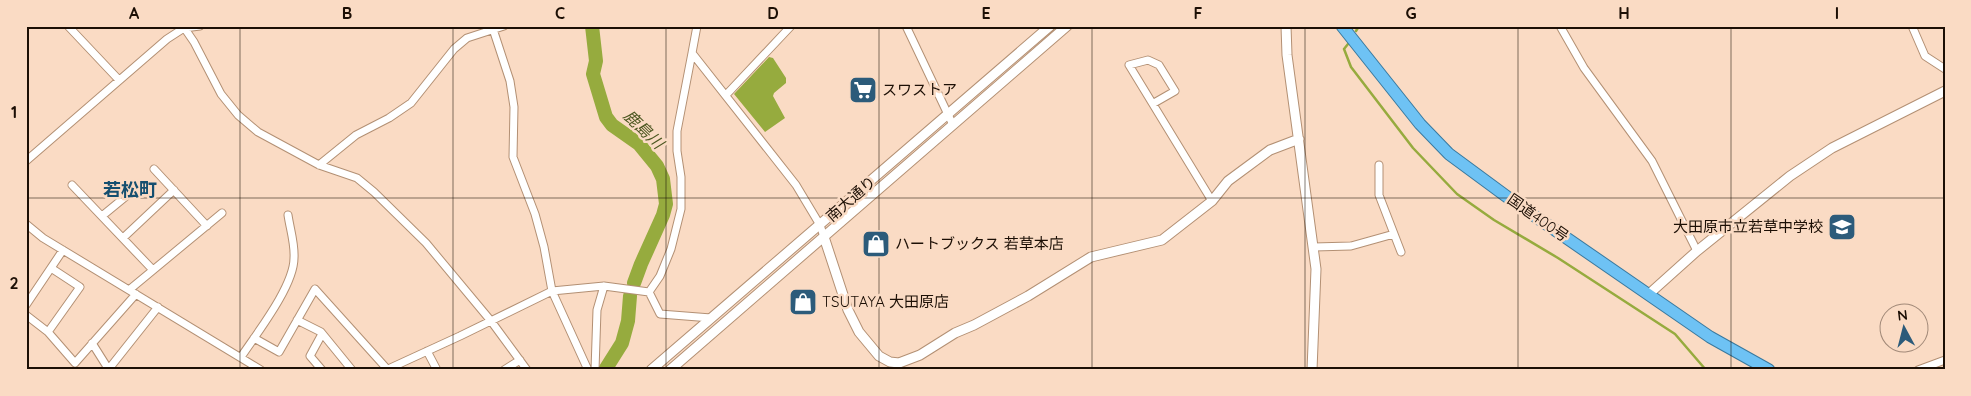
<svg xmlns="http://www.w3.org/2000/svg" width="1971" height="396" font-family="Quicksand,'Noto Sans JP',sans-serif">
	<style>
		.water { fill: #96ab3e }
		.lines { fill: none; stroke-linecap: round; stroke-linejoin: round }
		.stream { stroke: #96ab3e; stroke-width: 2.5 }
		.river { stroke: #96ab3e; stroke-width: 14 }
		.minor-casing { stroke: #b39074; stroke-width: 9 }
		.tertiary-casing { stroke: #b39074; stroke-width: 11 }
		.trunk-casing { stroke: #3a799e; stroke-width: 13 }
		.minor { stroke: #fff; stroke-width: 7 }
		.tertiary { stroke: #fff; stroke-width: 9 }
		.trunk { stroke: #6ec2f4; stroke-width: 11 }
		.grid { fill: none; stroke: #1c0f05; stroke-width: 1; stroke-opacity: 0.55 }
		.labels { text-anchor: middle; stroke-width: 5; stroke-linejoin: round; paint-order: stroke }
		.poi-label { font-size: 15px; fill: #1c0f05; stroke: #fadbc4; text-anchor: start }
		.street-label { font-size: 15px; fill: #1c0f05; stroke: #fadbc4 }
		.water-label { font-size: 16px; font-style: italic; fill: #4c5720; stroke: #fadbc4 }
		.quarter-label { font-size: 18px; font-weight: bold; fill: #144e6f; stroke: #fadbc4 }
		.neatline { fill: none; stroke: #1c0f05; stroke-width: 2 }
		.grid-label { font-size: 16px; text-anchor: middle; font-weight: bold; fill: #1c0f05 }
	</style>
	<rect width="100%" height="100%" fill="#fadbc4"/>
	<path class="water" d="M769,57L773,58L786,78V83L774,93L773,96L785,118L765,132L734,94Z"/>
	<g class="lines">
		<path class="stream" d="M1356,31L1359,26
			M1348,44L1344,49L1351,67L1413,148L1457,194L1494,220L1558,258L1675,334L1706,370"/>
		<path class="river" d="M592,26L596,61L593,74L606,117L612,125L639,144L657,166L663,179L666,204L663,215L641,264L634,283
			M605,370L622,343L628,321L630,296"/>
		<defs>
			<path id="minor" d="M68,26L119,80
				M183,26L194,42L221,94L238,115L258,132L319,165L357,178L374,192L426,243L491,321L527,370
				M492,26L510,81L514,107L513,157L535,214L544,247L552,291L588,370
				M697,26L692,53L796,185L820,225L824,237
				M906,26L953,125
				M1560,26L1584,68L1652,161L1697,251
				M1912,26L1925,56L1945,69
				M726,95L791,26
				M1154,103L1175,91L1159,65L1148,60L1129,65L1212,201
				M26,161L167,39L184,28L200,26
				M319,165L356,135L389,118L411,103L454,49L467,38L504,26
				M1379,165V195L1401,252
				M154,169L207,226
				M72,185L153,270
				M102,216L130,193
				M26,224L43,238L261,370
				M123,238L174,190
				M1314,247L1351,246L1394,234
				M129,290L222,213
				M649,292L660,314L711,318
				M26,305L63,250
				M26,315L48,332L75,363L136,294
				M297,320L321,332L352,370
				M48,332L80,287L51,268
				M254,338L279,352L315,289L388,370
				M92,343L109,370
				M427,351L437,370
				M241,357C257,333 294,286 294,258C295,244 290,229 288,215
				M108,370L158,307
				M322,370L310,356L322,334
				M386,370L460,336L552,291L604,286L649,292L660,276L671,249L681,209V177L677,151V131L692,53
				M504,370L520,360
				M595,370L597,310L604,286
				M1918,370L1945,360"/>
			<path id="tertiary" d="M1286,26L1287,55L1316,269L1312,370
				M824,237L848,310L859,332L879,356L890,362L899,363L920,355L955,333L974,325L1028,296L1091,257L1162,240L1212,201L1228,181L1270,150L1299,139
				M1649,294L1697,251L1790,176L1832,148L1945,91
				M651,370L1050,26
				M670,370L1067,26"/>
			<path id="trunk" d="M1342,26L1420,124L1449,154L1510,199L1710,337L1769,370"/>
		</defs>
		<use href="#minor" class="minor-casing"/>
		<use href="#tertiary" class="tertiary-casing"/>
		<use href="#trunk" class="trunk-casing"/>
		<use href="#minor" class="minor"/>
		<use href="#tertiary" class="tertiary"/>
		<use href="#trunk" class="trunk"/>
	</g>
	<path class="grid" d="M240,26V370M453,26V370M666,26V370M879,26V370M1092,26V370M1305,26V370M1518,26V370M1731,26V370M26,198H1945"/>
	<defs>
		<symbol id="supermarket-square" viewBox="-11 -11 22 22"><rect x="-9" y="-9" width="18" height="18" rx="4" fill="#2c5b7a" stroke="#fadbc4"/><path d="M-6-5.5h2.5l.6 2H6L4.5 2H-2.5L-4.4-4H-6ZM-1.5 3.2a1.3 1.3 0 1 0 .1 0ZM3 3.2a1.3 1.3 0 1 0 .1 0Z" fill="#fff"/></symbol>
		<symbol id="school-square" viewBox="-11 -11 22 22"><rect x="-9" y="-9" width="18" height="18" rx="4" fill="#2c5b7a" stroke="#fadbc4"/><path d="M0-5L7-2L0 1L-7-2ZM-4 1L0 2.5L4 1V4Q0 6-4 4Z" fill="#fff"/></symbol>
		<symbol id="shop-square" viewBox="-11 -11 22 22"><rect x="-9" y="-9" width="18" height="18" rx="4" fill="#2c5b7a" stroke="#fadbc4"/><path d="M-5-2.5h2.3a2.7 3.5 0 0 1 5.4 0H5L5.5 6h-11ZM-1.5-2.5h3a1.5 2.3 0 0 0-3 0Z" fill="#fff"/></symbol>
	</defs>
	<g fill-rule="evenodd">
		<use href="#supermarket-square" x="847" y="74" width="32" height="32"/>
		<use href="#school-square" x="1826" y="211" width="32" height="32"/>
		<use href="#shop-square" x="860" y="228" width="32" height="32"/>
		<use href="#shop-square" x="787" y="286" width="32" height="32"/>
	</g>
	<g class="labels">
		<g class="poi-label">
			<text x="882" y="95">スワストア</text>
			<text x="1823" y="232" text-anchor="end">大田原市立若草中学校</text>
			<text x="895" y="249">ハートブックス 若草本店</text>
			<text x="822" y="307">TSUTAYA 大田原店</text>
		</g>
		<g class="street-label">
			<text transform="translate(851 199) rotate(-41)" y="5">南大通り</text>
			<text transform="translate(1538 218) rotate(35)" y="5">国道400号</text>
		</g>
		<g class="water-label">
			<text transform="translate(644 129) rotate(44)" y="6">鹿島川</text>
		</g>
		<g class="quarter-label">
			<text x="130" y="196">若松町</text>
		</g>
	</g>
	<rect width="1971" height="396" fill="none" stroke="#fadbc4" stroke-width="55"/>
	<g transform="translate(1904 328) rotate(353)"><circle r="24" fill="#fadbc4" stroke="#a18978"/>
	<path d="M0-4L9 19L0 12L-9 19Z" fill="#2c5b7a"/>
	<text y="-8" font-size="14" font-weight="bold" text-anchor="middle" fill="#1c0f05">N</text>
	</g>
	<rect x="28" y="28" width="1916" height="340" class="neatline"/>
	<g class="grid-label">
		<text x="134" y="19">A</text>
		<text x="347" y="19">B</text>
		<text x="560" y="19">C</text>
		<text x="773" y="19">D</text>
		<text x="986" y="19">E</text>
		<text x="1198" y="19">F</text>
		<text x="1411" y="19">G</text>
		<text x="1624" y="19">H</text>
		<text x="1837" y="19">I</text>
		<text x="14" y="118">1</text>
		<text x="14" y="289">2</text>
	</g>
</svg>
